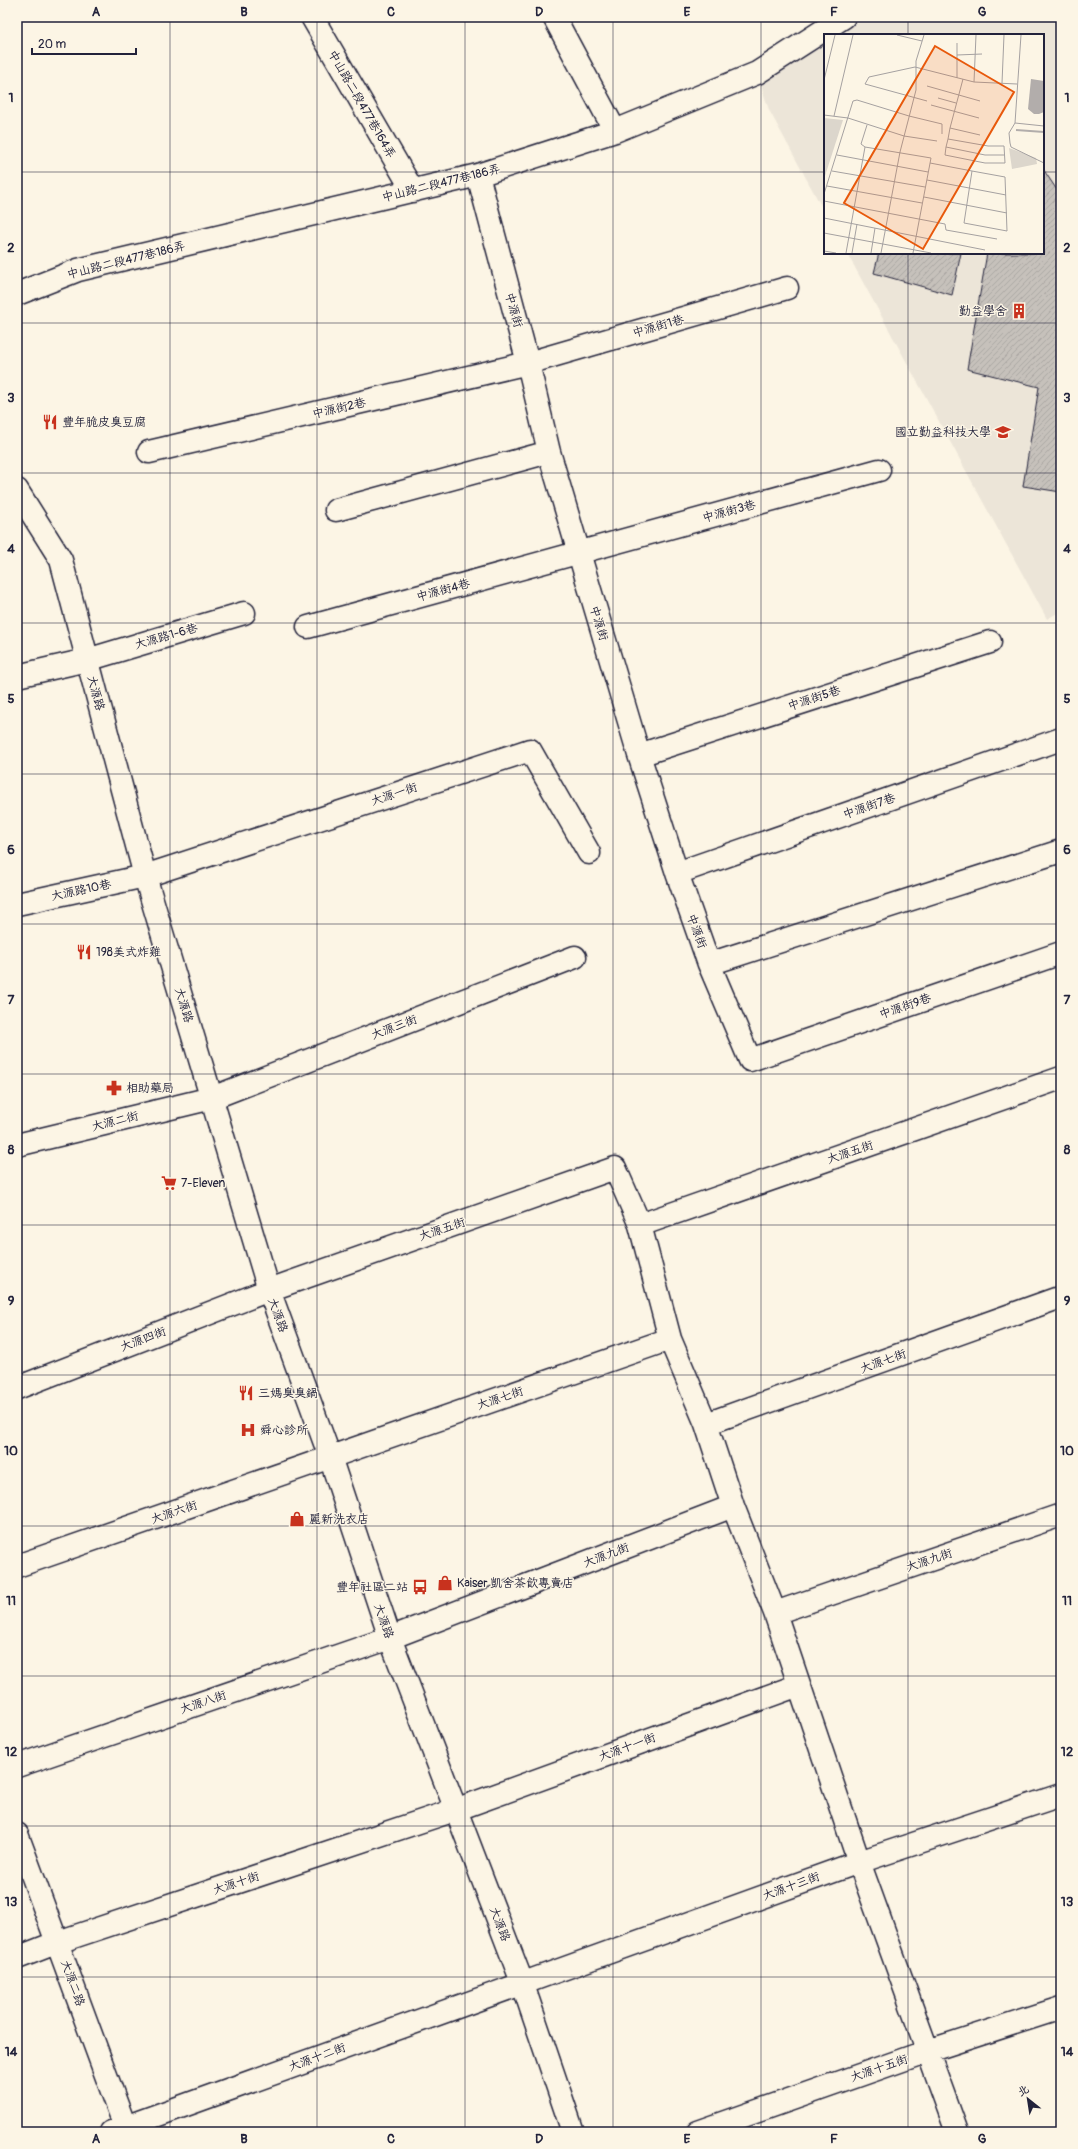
<svg xmlns="http://www.w3.org/2000/svg" width="1078" height="2149" font-family="Pangolin,'LXGW WenKai TC',sans-serif">
	<style>
		.built { fill: #ece5d8 }
		.building { fill: url(#building-hatch); stroke: #22223b }
		.lines { fill: none; stroke-linecap: round; stroke-linejoin: round }
		.minor-casing { stroke: #22223b; stroke-width: 25 }
		.minor { stroke: #fcf5e5; stroke-width: 22 }
		.grid { fill: none; stroke: #22223b; stroke-width: 1; stroke-opacity: 0.55 }
		.labels { text-anchor: middle; stroke-width: 3; stroke-linejoin: round; paint-order: stroke }
		.street-label { font-size: 12px; fill: #22223b; stroke: #fcf5e5 }
		.poi-label { font-size: 12px; fill: #22223b; stroke: #fcf5e5; text-anchor: start }
		.inset-river { fill: none; stroke: #b2adab; stroke-width: 2 }
		.inset-road { fill: none; stroke: #a5a1a1; stroke-width: 1 }
		.view { fill: #e8590c; fill-opacity: 0.15; stroke: #e8590c; stroke-width: 2 }
		.inset-edge { fill: none; stroke: #22223b; stroke-width: 2 }
		.neatline { fill: none; stroke: #22223b; stroke-width: 1.5 }
		.grid-label { font-size: 13px; text-anchor: middle; font-weight: bold; fill: #22223b }
	</style>
	<defs>
		<pattern id="building-hatch" width="6" height="6" patternUnits="userSpaceOnUse"><rect width="6" height="6" fill="#c6c1bb"/><path d="M-1 1l2-2M0 6l6-6M5 7l2-2" fill="none" stroke="#aaa6a2"/></pattern>
	</defs>
	<rect width="100%" height="100%" fill="#fcf5e5"/>
	<filter id="ink" filterUnits="userSpaceOnUse"><feTurbulence type="fractalNoise" baseFrequency=".025" numOctaves="2"/><feDisplacementMap in="SourceGraphic" scale="8" xChannelSelector="R" yChannelSelector="G"/><feConvolveMatrix kernelMatrix="1 2 1 2 8 2 1 2 1" color-interpolation-filters="sRGB"/></filter>
	<g filter="url(#ink)">
		<path class="built" d="M858,17H1061V611L1047,619L847,253H1043V35H825Z
			M825,35V213L769,110L757,73Z"/>
		<path class="building" d="M1043,169L1061,196V492L1023,486L1039,387L967,369L987,253H1043Z
			M879,253H961L952,295L874,273Z"/>
		<g class="lines">
			<defs>
				<path id="minor" d="M312,17L413,191
					M554,17L615,131
					M478,175L528,363L549,452L639,755L677,873L709,964L750,1060L1061,953
					M17,294L78,270L478,175L615,131L757,73L844,17
					M149,452L528,363L787,288
					M17,490L61,560L145,876L269,1290L330,1457L390,1638L522,1982L573,2132
					M336,510L549,452
					M308,627L879,470
					M17,676L87,660L244,613
					M639,755L990,642
					M677,873L1061,739
					M17,904L145,876L530,750L589,853
					M709,964L1061,851
					M17,1145L212,1098L575,957
					M640,1225L1061,1078
					M17,1388L269,1290L615,1168L640,1225L670,1339L706,1424L733,1506L775,1613L859,1862L957,2132
					M706,1424L1061,1297
					M17,1566L670,1339
					M775,1613L1061,1515
					M17,1766L390,1638L733,1506
					M17,1834L127,2132
					M17,1958L58,1942L455,1810L799,1685
					M111,2132L859,1862L1061,1795
					M698,2132L928,2051L1061,2008"/>
			</defs>
			<use href="#minor" class="minor-casing"/>
			<use href="#minor" class="minor"/>
		</g>
	</g>
	<path class="grid" d="M170,17V2132M317,17V2132M465,17V2132M613,17V2132M761,17V2132M908,17V35M17,172H825M1043,172H1061M908,253V2132M17,323H1061M17,473H1061M17,623H1061M17,774H1061M17,924H1061M17,1074H1061M17,1225H1061M17,1375H1061M17,1526H1061M17,1676H1061M17,1826H1061M17,1977H1061"/>
	<defs>
		<symbol id="building-bare" viewBox="-9 -9 18 18"><path d="M-4-6H4V6H1V3H-1V6H-4ZM-2.5-4.3h1.7v1.8h-1.7ZM.8-4.3h1.7v1.8H.8ZM-2.5-1h1.7V.8h-1.7ZM.8-1h1.7V.8H.8Z" fill="#c8321e" stroke="#fcf5e5" stroke-width="2.5" paint-order="stroke"/></symbol>
		<symbol id="restaurant-bare" viewBox="-9 -9 18 18"><path d="M-5-6h1v4h1v-4h1v4h1v-4h1v5L-1.5 .5V6h-2V.5L-5-1ZM5-6V6H3V1.5H1.5Q1.5-4 5-6Z" fill="#c8321e" stroke="#fcf5e5" stroke-width="2.5" paint-order="stroke"/></symbol>
		<symbol id="university-bare" viewBox="-9 -9 18 18"><path d="M0-5L7-2L0 1L-7-2ZM-4 1L0 2.5L4 1V4Q0 6-4 4Z" fill="#c8321e" stroke="#fcf5e5" stroke-width="2.5" paint-order="stroke"/></symbol>
		<symbol id="pharmacy-bare" viewBox="-9 -9 18 18"><path d="M-2-6h4v4h4v4h-4v4h-4v-4h-4v-4h4Z" fill="#c8321e" stroke="#fcf5e5" stroke-width="2.5" paint-order="stroke"/></symbol>
		<symbol id="supermarket-bare" viewBox="-9 -9 18 18"><path d="M-6-5.5h2.5l.6 2H6L4.5 2H-2.5L-4.4-4H-6ZM-1.5 3.2a1.3 1.3 0 1 0 .1 0ZM3 3.2a1.3 1.3 0 1 0 .1 0Z" fill="#c8321e" stroke="#fcf5e5" stroke-width="2.5" paint-order="stroke"/></symbol>
		<symbol id="hospital-bare" viewBox="-9 -9 18 18"><path d="M-5-5h3v3.5h4V-5h3V5h-3V1.5h-4V5h-3Z" fill="#c8321e" stroke="#fcf5e5" stroke-width="2.5" paint-order="stroke"/></symbol>
		<symbol id="shop-bare" viewBox="-9 -9 18 18"><path d="M-5-2.5h2.3a2.7 3.5 0 0 1 5.4 0H5L5.5 6h-11ZM-1.5-2.5h3a1.5 2.3 0 0 0-3 0Z" fill="#c8321e" stroke="#fcf5e5" stroke-width="2.5" paint-order="stroke"/></symbol>
		<symbol id="bus-bare" viewBox="-9 -9 18 18"><path d="M-5-6H5V4H4V6H2V4H-2V6H-4V4H-5ZM-3.5-4V0h7V-4ZM-3.5 1.2v1.5H-2V1.2ZM2 1.2v1.5H3.5V1.2Z" fill="#c8321e" stroke="#fcf5e5" stroke-width="2.5" paint-order="stroke"/></symbol>
	</defs>
	<g fill-rule="evenodd">
		<use href="#building-bare" x="1008" y="300" width="22" height="22"/>
		<use href="#restaurant-bare" x="39" y="411" width="22" height="22"/>
		<use href="#university-bare" x="992" y="421" width="22" height="22"/>
		<use href="#restaurant-bare" x="73" y="941" width="22" height="22"/>
		<use href="#pharmacy-bare" x="103" y="1077" width="22" height="22"/>
		<use href="#supermarket-bare" x="158" y="1172" width="22" height="22"/>
		<use href="#restaurant-bare" x="235" y="1382" width="22" height="22"/>
		<use href="#hospital-bare" x="237" y="1419" width="22" height="22"/>
		<use href="#shop-bare" x="286" y="1508" width="22" height="22"/>
		<use href="#shop-bare" x="434" y="1572" width="22" height="22"/>
		<use href="#bus-bare" x="409" y="1576" width="22" height="22"/>
	</g>
	<g class="labels">
		<g class="street-label">
			<text transform="translate(362 104) rotate(60)" y="4">中山路二段477巷164弄</text>
			<text transform="translate(441 183) rotate(-14)" y="4">中山路二段477巷186弄</text>
			<text transform="translate(126 260) rotate(-14)" y="4">中山路二段477巷186弄</text>
			<text transform="translate(514 310) rotate(74)" y="4">中源街</text>
			<text transform="translate(658 326) rotate(-16)" y="4">中源街1巷</text>
			<text transform="translate(339 408) rotate(-13)" y="4">中源街2巷</text>
			<text transform="translate(729 511) rotate(-15)" y="4">中源街3巷</text>
			<text transform="translate(443 590) rotate(-15)" y="4">中源街4巷</text>
			<text transform="translate(599 623) rotate(73)" y="4">中源街</text>
			<text transform="translate(166 636) rotate(-16)" y="4">大源路1-6巷</text>
			<text transform="translate(96 693) rotate(75)" y="4">大源路</text>
			<text transform="translate(814 698) rotate(-18)" y="4">中源街5巷</text>
			<text transform="translate(394 794) rotate(-18)" y="4">大源一街</text>
			<text transform="translate(869 806) rotate(-19)" y="4">中源街7巷</text>
			<text transform="translate(81 890) rotate(-12)" y="4">大源路10巷</text>
			<text transform="translate(697 931) rotate(70)" y="4">中源街</text>
			<text transform="translate(184 1005) rotate(73)" y="4">大源路</text>
			<text transform="translate(905 1006) rotate(-19)" y="4">中源街9巷</text>
			<text transform="translate(394 1027) rotate(-21)" y="4">大源三街</text>
			<text transform="translate(115 1121) rotate(-14)" y="4">大源二街</text>
			<text transform="translate(850 1152) rotate(-19)" y="4">大源五街</text>
			<text transform="translate(442 1229) rotate(-19)" y="4">大源五街</text>
			<text transform="translate(278 1315) rotate(70)" y="4">大源路</text>
			<text transform="translate(143 1339) rotate(-21)" y="4">大源四街</text>
			<text transform="translate(883 1361) rotate(-20)" y="4">大源七街</text>
			<text transform="translate(500 1398) rotate(-19)" y="4">大源七街</text>
			<text transform="translate(174 1512) rotate(-19)" y="4">大源六街</text>
			<text transform="translate(606 1555) rotate(-21)" y="4">大源九街</text>
			<text transform="translate(929 1560) rotate(-19)" y="4">大源九街</text>
			<text transform="translate(384 1621) rotate(71)" y="4">大源路</text>
			<text transform="translate(203 1702) rotate(-19)" y="4">大源八街</text>
			<text transform="translate(627 1747) rotate(-20)" y="4">大源十一街</text>
			<text transform="translate(236 1883) rotate(-18)" y="4">大源十街</text>
			<text transform="translate(791 1886) rotate(-20)" y="4">大源十三街</text>
			<text transform="translate(500 1924) rotate(69)" y="4">大源路</text>
			<text transform="translate(73 1983) rotate(70)" y="4">大源二路</text>
			<text transform="translate(317 2057) rotate(-20)" y="4">大源十二街</text>
			<text transform="translate(879 2068) rotate(-19)" y="4">大源十五街</text>
		</g>
		<g class="poi-label">
			<text x="1007" y="315" text-anchor="end">勤益學舍</text>
			<text x="62" y="426">豐年脆皮臭豆腐</text>
			<text x="991" y="436" text-anchor="end">國立勤益科技大學</text>
			<text x="96" y="956">198美式炸雞</text>
			<text x="126" y="1092">相助藥局</text>
			<text x="181" y="1187">7-Eleven</text>
			<text x="258" y="1397">三媽臭臭鍋</text>
			<text x="260" y="1434">舜心診所</text>
			<text x="309" y="1523">麗新洗衣店</text>
			<text x="457" y="1587">Kaiser 凱舍茶飲專賣店</text>
			<text x="408" y="1591" text-anchor="end">豐年社區二站</text>
		</g>
	</g>
	<g transform="translate(824 34)">
		<rect width="220" height="220" fill="#fcf5e5"/>
		<path d="M185,114L212,124L213,130L188,135Z" fill="#dcd6cc"/>
		<path d="M0,84L19,86L0,145Z" fill="#dcd6cc"/>
		<path d="M207,45L220,47V78L215,80H210L204,75Z" fill="#b2adab"/>
		<path class="inset-river" d="M192,96L220,98"/>
		<path class="inset-road" d="M73,1L98,7M197,1L191,89L185,99L186,109L187,113L220,129M133,9V21L158,20M133,21V44M0,46L11,1M150,48L152,1M178,49L180,1M103,52L156,67M114,64L132,69M103,67L41,50L45,43L91,33L150,48L193,50M107,71L155,84M0,81L24,84L80,102L113,107M10,82L29,1M191,89L220,92M126,94L156,101M124,105L164,112H180L181,129H161L121,121L122,113L124,105L126,94L139,45M41,113L107,124L89,219M41,113L37,110L43,91M122,113L161,121H180M13,121L104,138M106,129L148,137L181,143L183,197L140,189L148,137M8,137L101,153M103,146L182,161M3,152L98,169M0,160L29,67L33,66L85,82L118,90V100M100,163L183,179M0,167L121,190L122,196L173,205M0,184L161,216M0,199L107,219M0,217L12,219M22,219L41,113M28,219L33,190M47,219L51,194M57,219L76,118L92,56V27L100,1"/>
		<path class="view" d="M111,12L190,58L99,215L20,169Z"/>
		<rect width="220" height="220" class="inset-edge"/>
	</g>
	<rect width="1078" height="2149" fill="none" stroke="#fcf5e5" stroke-width="44"/>
	<g transform="translate(1028 2099) rotate(330)" stroke="#fcf5e5" stroke-width="3" paint-order="stroke">
	<path d="M0-3L7 15L0 10L-7 15Z" fill="#22223b"/>
	<text y="-6" font-size="11" font-weight="bold" text-anchor="middle" fill="#22223b">北</text>
	</g>
	<path d="M32 48v6h104v-6" fill="none" stroke="#22223b" stroke-width="2"/>
	<text x="38" y="48" font-size="12" fill="#22223b" stroke="#fcf5e5" stroke-width="3" paint-order="stroke">20 m</text>
	<rect x="22" y="22" width="1034" height="2105" class="neatline"/>
	<g class="grid-label">
		<text x="96" y="16">A</text>
		<text x="244" y="16">B</text>
		<text x="391" y="16">C</text>
		<text x="539" y="16">D</text>
		<text x="687" y="16">E</text>
		<text x="834" y="16">F</text>
		<text x="982" y="16">G</text>
		<text x="11" y="102">1</text>
		<text x="1067" y="102">1</text>
		<text x="11" y="252">2</text>
		<text x="1067" y="252">2</text>
		<text x="11" y="402">3</text>
		<text x="1067" y="402">3</text>
		<text x="11" y="553">4</text>
		<text x="1067" y="553">4</text>
		<text x="11" y="703">5</text>
		<text x="1067" y="703">5</text>
		<text x="11" y="854">6</text>
		<text x="1067" y="854">6</text>
		<text x="11" y="1004">7</text>
		<text x="1067" y="1004">7</text>
		<text x="11" y="1154">8</text>
		<text x="1067" y="1154">8</text>
		<text x="11" y="1305">9</text>
		<text x="1067" y="1305">9</text>
		<text x="11" y="1455">10</text>
		<text x="1067" y="1455">10</text>
		<text x="11" y="1605">11</text>
		<text x="1067" y="1605">11</text>
		<text x="11" y="1756">12</text>
		<text x="1067" y="1756">12</text>
		<text x="11" y="1906">13</text>
		<text x="1067" y="1906">13</text>
		<text x="11" y="2056">14</text>
		<text x="1067" y="2056">14</text>
		<text x="96" y="2143">A</text>
		<text x="244" y="2143">B</text>
		<text x="391" y="2143">C</text>
		<text x="539" y="2143">D</text>
		<text x="687" y="2143">E</text>
		<text x="834" y="2143">F</text>
		<text x="982" y="2143">G</text>
	</g>
</svg>
